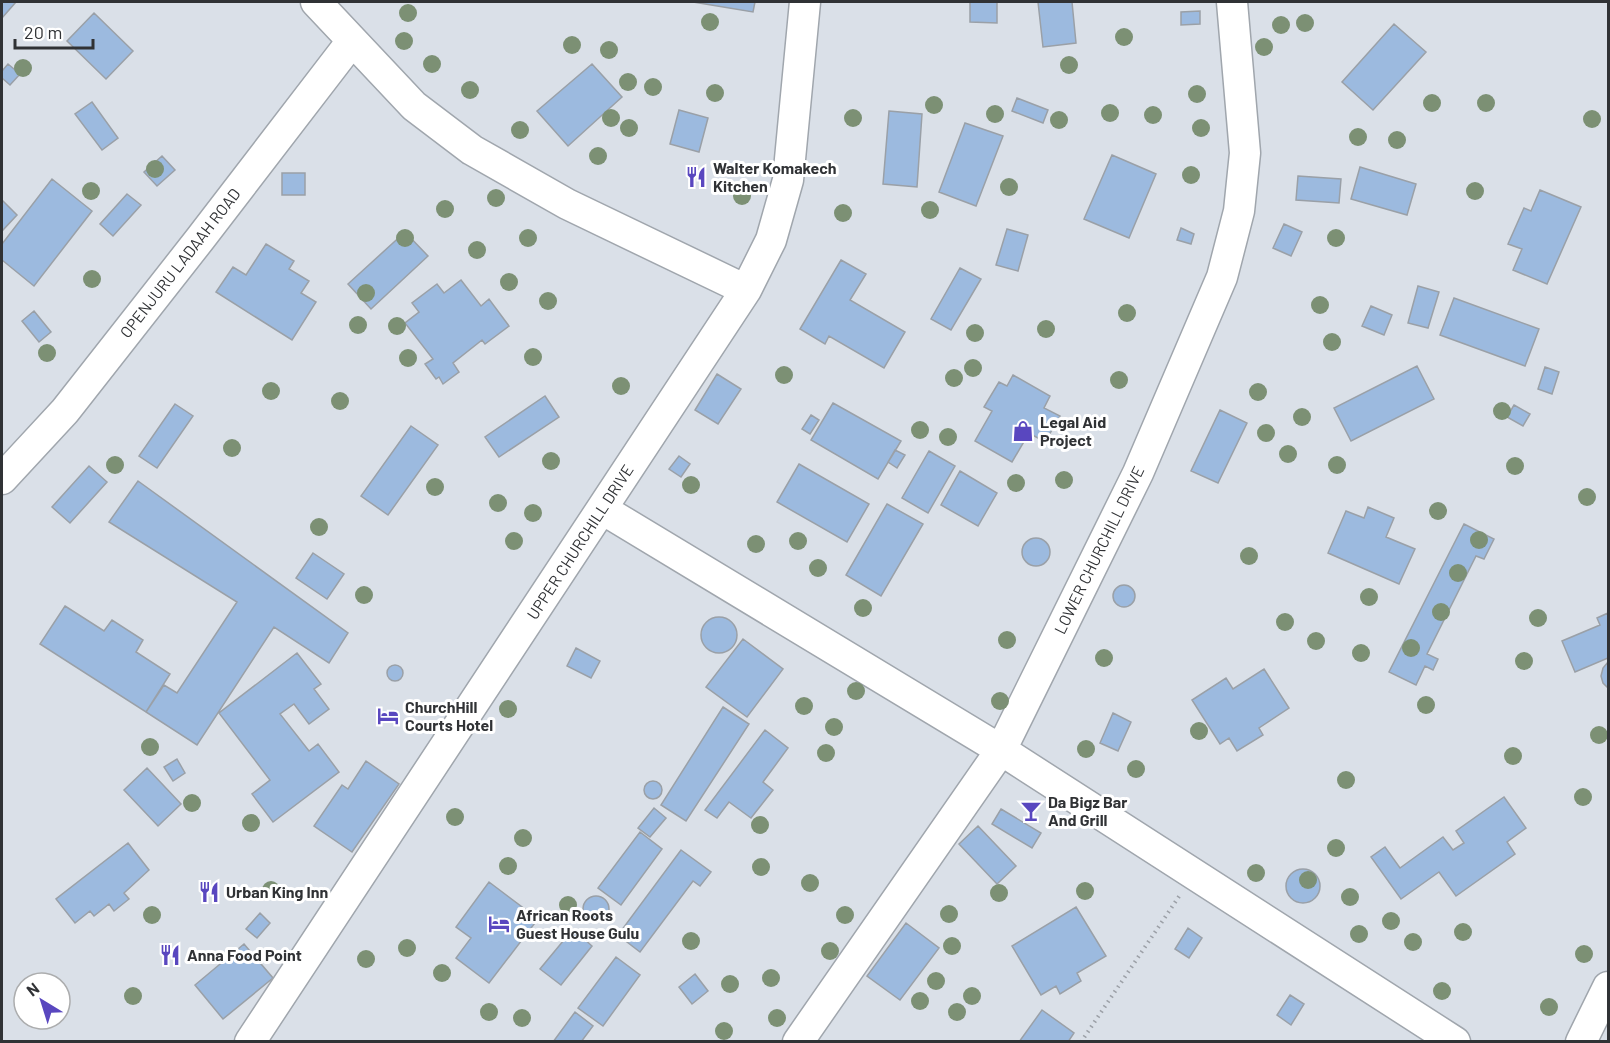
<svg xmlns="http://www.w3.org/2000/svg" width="1610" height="1043" font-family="Barlow,sans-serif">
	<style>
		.building { fill: #9cbadf; stroke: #9aa0a7; stroke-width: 1.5 }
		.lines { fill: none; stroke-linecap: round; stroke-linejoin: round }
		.minor-casing { stroke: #a0a6ad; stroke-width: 33 }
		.path { stroke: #9ca0a7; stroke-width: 4; stroke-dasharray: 1.5 4.5; stroke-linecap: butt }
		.minor { stroke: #fff; stroke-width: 30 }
		.tree { fill: #7c9074 }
		.labels { text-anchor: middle; stroke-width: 6; stroke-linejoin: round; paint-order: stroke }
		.poi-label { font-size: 16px; font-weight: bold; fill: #303235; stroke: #fff; text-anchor: start }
		.street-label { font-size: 16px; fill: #303235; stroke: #fff }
	</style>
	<rect width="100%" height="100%" fill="#dae0e8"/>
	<path class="building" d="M2,2H16L2,18Z
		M693,2H755L753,12Z
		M970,2H997V23L970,22Z
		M1038,2H1072L1076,43L1043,47Z
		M1200,11V24L1181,25V12Z
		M94,13L133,51L106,79L67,41Z
		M1394,24L1426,52L1373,110L1342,82Z
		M8,64L20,74L10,85L2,78V71Z
		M592,64L622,97L568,146L537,111Z
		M1017,98L1048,110L1043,123L1012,111Z
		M92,102L118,138L102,150L75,114Z
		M679,110L708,118L699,152L670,144Z
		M889,111L922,114L917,187L883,184Z
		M965,123L1003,136L976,206L939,192Z
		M1112,155L1156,174L1129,238L1084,219Z
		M162,156L175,170L157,186L144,172Z
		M1360,167L1416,184L1407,215L1351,199Z
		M282,173H305V195H282Z
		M1298,176L1341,179L1339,203L1296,200Z
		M52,179L92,211L34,286L2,260V244Z
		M1540,190L1581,207L1547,284L1513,270L1522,249L1508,244L1524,208L1531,211Z
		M127,194L141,205L113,236L100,224Z
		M2,200L17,215L2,231Z
		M1284,224L1302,232L1291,256L1273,248Z
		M1181,228L1194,234L1191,244L1177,240Z
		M1007,229L1028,235L1018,271L996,265Z
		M405,232L428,256L371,309L348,284Z
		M266,244L294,261L289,269L309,281L301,293L316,302L292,340L216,292L233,267L246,275Z
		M841,260L866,274L850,300L905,332L884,368L829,336L825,344L800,329Z
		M960,268L981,279L951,330L931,319Z
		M461,280L481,306L489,299L509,326L485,344L482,340L453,363L459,372L443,384L439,377L436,379L425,364L433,359L405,323L419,312L412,303L437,284L444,293Z
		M1418,286L1439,292L1428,328L1408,323Z
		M1454,298L1539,329L1525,366L1440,335Z
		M1371,306L1392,315L1384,335L1362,326Z
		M34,311L51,332L39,342L22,321Z
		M1417,366L1434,399L1351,441L1334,408Z
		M1545,367L1559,372L1552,394L1538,389Z
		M717,374L741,389L718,424L695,410Z
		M1013,375L1050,396L1044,408L1060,416L1045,442L1029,433L1012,462L975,441L992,411L984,407L999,382L1007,386Z
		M545,396L559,417L499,457L485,437Z
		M833,403L901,441L878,479L811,440Z
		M175,404L193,416L157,468L139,456Z
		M1514,405L1530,414L1523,426L1507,417Z
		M1220,410L1247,423L1218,483L1191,471Z
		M811,415L819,420L810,434L802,429Z
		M411,426L438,445L388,515L361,496Z
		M895,450L905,455L897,468L888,462Z
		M929,451L955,466L928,513L902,498Z
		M679,456L690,464L681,477L669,469Z
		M799,464L869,504L847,542L777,502Z
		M89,466L107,482L70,523L52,507Z
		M960,471L997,493L978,526L941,505Z
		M138,481L348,633L329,663L274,627L197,745L146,712L164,685L177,693L237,602L109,522Z
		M887,504L923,524L881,596L846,575Z
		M1368,507L1394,518L1386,537L1415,549L1399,584L1328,553L1346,511L1364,518Z
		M1464,524L1494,539L1484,559L1476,556L1427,654L1438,659L1433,670L1425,666L1416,685L1389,672Z
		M1022 552a14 14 0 1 1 28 0a14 14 0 1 1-28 0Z
		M313,553L344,574L327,599L296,578Z
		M1113 596a11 11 0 1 1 22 0a11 11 0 1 1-22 0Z
		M65,606L104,631L112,620L143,640L136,652L170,674L146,712L40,644Z
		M1608,613V658L1575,672L1562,641L1600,625L1597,618Z
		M701 635a18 18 0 1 1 36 0a18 18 0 1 1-36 0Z
		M743,639L783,669L747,717L706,687Z
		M576,648L600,661L591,678L567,666Z
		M297,653L321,684L314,689L329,709L309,724L294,704L280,714L309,751L318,744L339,772L273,822L252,794L270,780L219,713Z
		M1608,662V661V688L1603,683L1601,676L1603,668Z
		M387 673a8 8 0 1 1 16 0a8 8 0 1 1-16 0Z
		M1264,669L1289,708L1259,728L1263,735L1237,751L1229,738L1220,744L1192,700L1226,678L1233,689Z
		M723,707L749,724L686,821L661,805Z
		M1113,713L1131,722L1118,751L1100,743Z
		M765,730L788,748L763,782L773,790L751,818L729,802L717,818L705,810Z
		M177,759L185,773L173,781L164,767Z
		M366,761L399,784L352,852L314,826L342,785L348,789Z
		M147,768L181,804L158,826L124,790Z
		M644 790a9 9 0 1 1 18 0a9 9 0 1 1-18 0Z
		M1504,797L1526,828L1507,842L1515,854L1456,896L1439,872L1401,899L1371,857L1385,847L1400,868L1443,837L1453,850L1464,843L1456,831Z
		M654,808L666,818L650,837L638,828Z
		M1001,809L1041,833L1032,848L992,824Z
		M978,826L1016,866L997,884L959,844Z
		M640,832L662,849L621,905L598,888Z
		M128,843L149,870L124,893L129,899L114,911L109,904L94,916L90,911L75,923L56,899Z
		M681,850L711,872L700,886L693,881L640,952L618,935Z
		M1286 886a17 17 0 1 1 34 0a17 17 0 1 1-34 0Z
		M489,882L538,919L489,983L456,958L471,938L456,927Z
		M583 909a13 13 0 1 1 26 0a13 13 0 1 1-26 0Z
		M1076,907L1106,956L1077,973L1081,981L1060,994L1056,986L1041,995L1012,946Z
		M260,913L270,923L257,938L246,929Z
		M906,923L939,948L900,1000L867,976Z
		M1188,928L1202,938L1189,958L1175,949Z
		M573,929L592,946L561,985L540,969Z
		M244,944L273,978L223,1019L195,985Z
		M616,957L640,975L603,1026L578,1008Z
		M695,974L708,991L692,1004L679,987Z
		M1290,995L1304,1004L1291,1025L1277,1015Z
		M1042,1010L1074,1033L1068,1042H1019Z
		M575,1012L593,1026L581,1042H553Z"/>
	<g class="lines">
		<defs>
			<path id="minor" d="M316,2L414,106L472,150L567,204L746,290
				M2,479L65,411L200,239L352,41
				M602,509L1001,750L1455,1042
				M250,1042L746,290L771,240L788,180L805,2
				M798,1042L1001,750L1138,473L1222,277L1239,211L1245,153L1232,2
				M1581,1042L1608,987"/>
		</defs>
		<use href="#minor" class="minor-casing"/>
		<path class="path" d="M1081,1042L1180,895"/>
		<use href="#minor" class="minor"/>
	</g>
	<g class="tree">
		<circle cx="408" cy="13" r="9"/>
		<circle cx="710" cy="22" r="9"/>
		<circle cx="1305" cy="23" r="9"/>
		<circle cx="1281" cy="25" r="9"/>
		<circle cx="1124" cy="37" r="9"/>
		<circle cx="404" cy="41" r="9"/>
		<circle cx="572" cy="45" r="9"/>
		<circle cx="1264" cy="47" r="9"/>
		<circle cx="609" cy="50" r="9"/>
		<circle cx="432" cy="64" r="9"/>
		<circle cx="1069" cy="65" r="9"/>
		<circle cx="23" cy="68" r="9"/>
		<circle cx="628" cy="82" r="9"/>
		<circle cx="653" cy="87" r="9"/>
		<circle cx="470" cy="90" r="9"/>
		<circle cx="715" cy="93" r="9"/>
		<circle cx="1197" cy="94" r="9"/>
		<circle cx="1432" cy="103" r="9"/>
		<circle cx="1486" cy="103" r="9"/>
		<circle cx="934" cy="105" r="9"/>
		<circle cx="1110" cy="113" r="9"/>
		<circle cx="995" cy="114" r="9"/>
		<circle cx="1153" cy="115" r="9"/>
		<circle cx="611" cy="118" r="9"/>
		<circle cx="853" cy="118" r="9"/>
		<circle cx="1592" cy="119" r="9"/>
		<circle cx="1059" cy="120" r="9"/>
		<circle cx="629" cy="128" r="9"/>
		<circle cx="1201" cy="128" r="9"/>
		<circle cx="520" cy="130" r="9"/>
		<circle cx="1358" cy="137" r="9"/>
		<circle cx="1397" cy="140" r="9"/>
		<circle cx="598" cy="156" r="9"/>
		<circle cx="155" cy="169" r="9"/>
		<circle cx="1191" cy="175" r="9"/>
		<circle cx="1009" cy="187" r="9"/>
		<circle cx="91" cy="191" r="9"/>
		<circle cx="1475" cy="191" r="9"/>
		<circle cx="742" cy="196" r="9"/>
		<circle cx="496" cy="198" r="9"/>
		<circle cx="445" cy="209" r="9"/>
		<circle cx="930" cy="210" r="9"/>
		<circle cx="843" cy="213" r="9"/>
		<circle cx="405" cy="238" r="9"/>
		<circle cx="528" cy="238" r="9"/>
		<circle cx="1336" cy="238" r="9"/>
		<circle cx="477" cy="250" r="9"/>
		<circle cx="92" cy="279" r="9"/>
		<circle cx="509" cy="282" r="9"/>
		<circle cx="366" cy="293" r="9"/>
		<circle cx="548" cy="301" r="9"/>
		<circle cx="1320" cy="305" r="9"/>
		<circle cx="1127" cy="313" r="9"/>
		<circle cx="358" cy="325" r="9"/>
		<circle cx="397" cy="326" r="9"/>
		<circle cx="1046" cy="329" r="9"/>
		<circle cx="975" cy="333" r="9"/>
		<circle cx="1332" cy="342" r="9"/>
		<circle cx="47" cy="353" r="9"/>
		<circle cx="533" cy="357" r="9"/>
		<circle cx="408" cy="358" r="9"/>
		<circle cx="973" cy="368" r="9"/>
		<circle cx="784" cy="375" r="9"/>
		<circle cx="954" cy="378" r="9"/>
		<circle cx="1119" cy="380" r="9"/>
		<circle cx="621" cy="386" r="9"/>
		<circle cx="271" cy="391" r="9"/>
		<circle cx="1258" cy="392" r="9"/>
		<circle cx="340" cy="401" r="9"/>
		<circle cx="1502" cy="411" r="9"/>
		<circle cx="1302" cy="417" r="9"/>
		<circle cx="920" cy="430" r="9"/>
		<circle cx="1266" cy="433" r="9"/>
		<circle cx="948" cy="437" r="9"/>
		<circle cx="232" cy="448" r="9"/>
		<circle cx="1288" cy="454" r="9"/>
		<circle cx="551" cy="461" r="9"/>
		<circle cx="115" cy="465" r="9"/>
		<circle cx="1337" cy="465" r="9"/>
		<circle cx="1515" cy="466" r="9"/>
		<circle cx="1064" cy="480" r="9"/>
		<circle cx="1016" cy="483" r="9"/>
		<circle cx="691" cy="485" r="9"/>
		<circle cx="435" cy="487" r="9"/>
		<circle cx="1587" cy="497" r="9"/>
		<circle cx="498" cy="503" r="9"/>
		<circle cx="1438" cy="511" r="9"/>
		<circle cx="533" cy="513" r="9"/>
		<circle cx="319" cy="527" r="9"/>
		<circle cx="1479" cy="540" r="9"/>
		<circle cx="514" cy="541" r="9"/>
		<circle cx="798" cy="541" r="9"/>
		<circle cx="756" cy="544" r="9"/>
		<circle cx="1249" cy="556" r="9"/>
		<circle cx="818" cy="568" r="9"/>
		<circle cx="1458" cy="573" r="9"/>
		<circle cx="364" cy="595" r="9"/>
		<circle cx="1369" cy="597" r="9"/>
		<circle cx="863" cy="608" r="9"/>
		<circle cx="1441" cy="612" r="9"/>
		<circle cx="1538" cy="618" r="9"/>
		<circle cx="1285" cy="622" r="9"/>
		<circle cx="1007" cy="640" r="9"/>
		<circle cx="1316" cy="641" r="9"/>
		<circle cx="1411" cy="648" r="9"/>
		<circle cx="1361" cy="653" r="9"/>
		<circle cx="1104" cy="658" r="9"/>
		<circle cx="1524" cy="661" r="9"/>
		<circle cx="856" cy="691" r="9"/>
		<circle cx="1000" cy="701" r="9"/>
		<circle cx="1426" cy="705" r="9"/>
		<circle cx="804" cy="706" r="9"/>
		<circle cx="508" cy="709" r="9"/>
		<circle cx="834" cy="727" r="9"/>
		<circle cx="1199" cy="731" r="9"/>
		<circle cx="1599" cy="735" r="9"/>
		<circle cx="150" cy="747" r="9"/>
		<circle cx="1086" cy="749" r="9"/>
		<circle cx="826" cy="753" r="9"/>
		<circle cx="1513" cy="756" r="9"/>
		<circle cx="1136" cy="769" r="9"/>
		<circle cx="1346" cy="780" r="9"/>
		<circle cx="1583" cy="797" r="9"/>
		<circle cx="192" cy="803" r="9"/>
		<circle cx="455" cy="817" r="9"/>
		<circle cx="251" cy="823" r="9"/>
		<circle cx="760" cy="825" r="9"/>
		<circle cx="523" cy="838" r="9"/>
		<circle cx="1336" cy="848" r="9"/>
		<circle cx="508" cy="866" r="9"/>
		<circle cx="761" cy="867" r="9"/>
		<circle cx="1256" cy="873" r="9"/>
		<circle cx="1308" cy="880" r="9"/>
		<circle cx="810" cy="883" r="9"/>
		<circle cx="271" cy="890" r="9"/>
		<circle cx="1085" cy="891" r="9"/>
		<circle cx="999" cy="893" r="9"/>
		<circle cx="1350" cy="897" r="9"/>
		<circle cx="568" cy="905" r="9"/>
		<circle cx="949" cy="914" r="9"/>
		<circle cx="152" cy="915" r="9"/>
		<circle cx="845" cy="915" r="9"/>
		<circle cx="1391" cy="921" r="9"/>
		<circle cx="1463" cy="932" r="9"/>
		<circle cx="1359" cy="934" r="9"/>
		<circle cx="691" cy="941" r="9"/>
		<circle cx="1413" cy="942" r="9"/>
		<circle cx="952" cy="946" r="9"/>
		<circle cx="407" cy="948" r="9"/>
		<circle cx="830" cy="951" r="9"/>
		<circle cx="1584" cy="954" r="9"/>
		<circle cx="366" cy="959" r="9"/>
		<circle cx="442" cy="973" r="9"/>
		<circle cx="771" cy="978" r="9"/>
		<circle cx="936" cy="981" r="9"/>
		<circle cx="730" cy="984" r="9"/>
		<circle cx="1442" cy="991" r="9"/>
		<circle cx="133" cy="996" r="9"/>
		<circle cx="972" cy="996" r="9"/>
		<circle cx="920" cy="1001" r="9"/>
		<circle cx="1549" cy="1007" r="9"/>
		<circle cx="489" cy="1012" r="9"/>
		<circle cx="957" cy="1012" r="9"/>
		<circle cx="522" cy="1018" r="9"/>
		<circle cx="777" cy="1018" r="9"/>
		<circle cx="724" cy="1031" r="9"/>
	</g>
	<defs>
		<symbol id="restaurant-bare" viewBox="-9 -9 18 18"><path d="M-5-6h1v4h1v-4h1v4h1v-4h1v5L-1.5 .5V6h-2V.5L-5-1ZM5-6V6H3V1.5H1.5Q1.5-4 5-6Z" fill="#5947bf" stroke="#fff" stroke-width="2.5" paint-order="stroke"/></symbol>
		<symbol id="shop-bare" viewBox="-9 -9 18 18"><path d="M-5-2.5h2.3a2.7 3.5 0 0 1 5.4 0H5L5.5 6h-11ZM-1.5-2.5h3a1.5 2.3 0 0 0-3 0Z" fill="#5947bf" stroke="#fff" stroke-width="2.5" paint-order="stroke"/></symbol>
		<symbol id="hotel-bare" viewBox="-9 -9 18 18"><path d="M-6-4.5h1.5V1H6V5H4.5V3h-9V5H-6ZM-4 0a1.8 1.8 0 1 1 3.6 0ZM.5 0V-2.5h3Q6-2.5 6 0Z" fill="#5947bf" stroke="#fff" stroke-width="2.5" paint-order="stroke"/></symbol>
		<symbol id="bar-bare" viewBox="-9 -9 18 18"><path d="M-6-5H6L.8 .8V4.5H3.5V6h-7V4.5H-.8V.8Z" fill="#5947bf" stroke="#fff" stroke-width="2.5" paint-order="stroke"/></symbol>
	</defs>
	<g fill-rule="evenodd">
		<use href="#restaurant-bare" x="681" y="162" width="30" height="30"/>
		<use href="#shop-bare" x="1008" y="416" width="30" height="30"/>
		<use href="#hotel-bare" x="373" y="701" width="30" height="30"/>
		<use href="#bar-bare" x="1016" y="796" width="30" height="30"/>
		<use href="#restaurant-bare" x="194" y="877" width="30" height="30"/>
		<use href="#hotel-bare" x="484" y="909" width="30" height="30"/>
		<use href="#restaurant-bare" x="155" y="940" width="30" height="30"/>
	</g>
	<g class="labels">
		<g class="poi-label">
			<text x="713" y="174">Walter Komakech<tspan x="713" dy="18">Kitchen</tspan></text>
			<text x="1040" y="428">Legal Aid<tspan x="1040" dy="18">Project</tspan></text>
			<text x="405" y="713">ChurchHill<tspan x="405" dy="18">Courts Hotel</tspan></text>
			<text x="1048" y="808">Da Bigz Bar<tspan x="1048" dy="18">And Grill</tspan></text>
			<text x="226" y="898">Urban King Inn</text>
			<text x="516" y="921">African Roots<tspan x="516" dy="18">Guest House Gulu</tspan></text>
			<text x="187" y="961">Anna Food Point</text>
		</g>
		<g class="street-label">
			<text transform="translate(180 263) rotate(-52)" y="6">OPENJURU LADAAH ROAD</text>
			<text transform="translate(580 542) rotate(-57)" y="6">UPPER CHURCHILL DRIVE</text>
			<text transform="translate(1099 550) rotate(-64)" y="6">LOWER CHURCHILL DRIVE</text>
		</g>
	</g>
	<rect width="1610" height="1043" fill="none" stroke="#303235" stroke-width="6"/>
	<g transform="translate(42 1001) rotate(322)"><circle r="28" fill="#ffffff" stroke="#acadae" stroke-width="1.5"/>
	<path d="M0-4.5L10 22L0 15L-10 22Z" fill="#5947bf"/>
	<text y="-9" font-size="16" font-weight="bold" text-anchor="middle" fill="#303235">N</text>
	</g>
	<path d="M15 39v9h78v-9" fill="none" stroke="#303235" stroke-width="3"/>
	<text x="24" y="39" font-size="18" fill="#303235" stroke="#ffffff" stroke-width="4.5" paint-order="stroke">20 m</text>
</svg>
